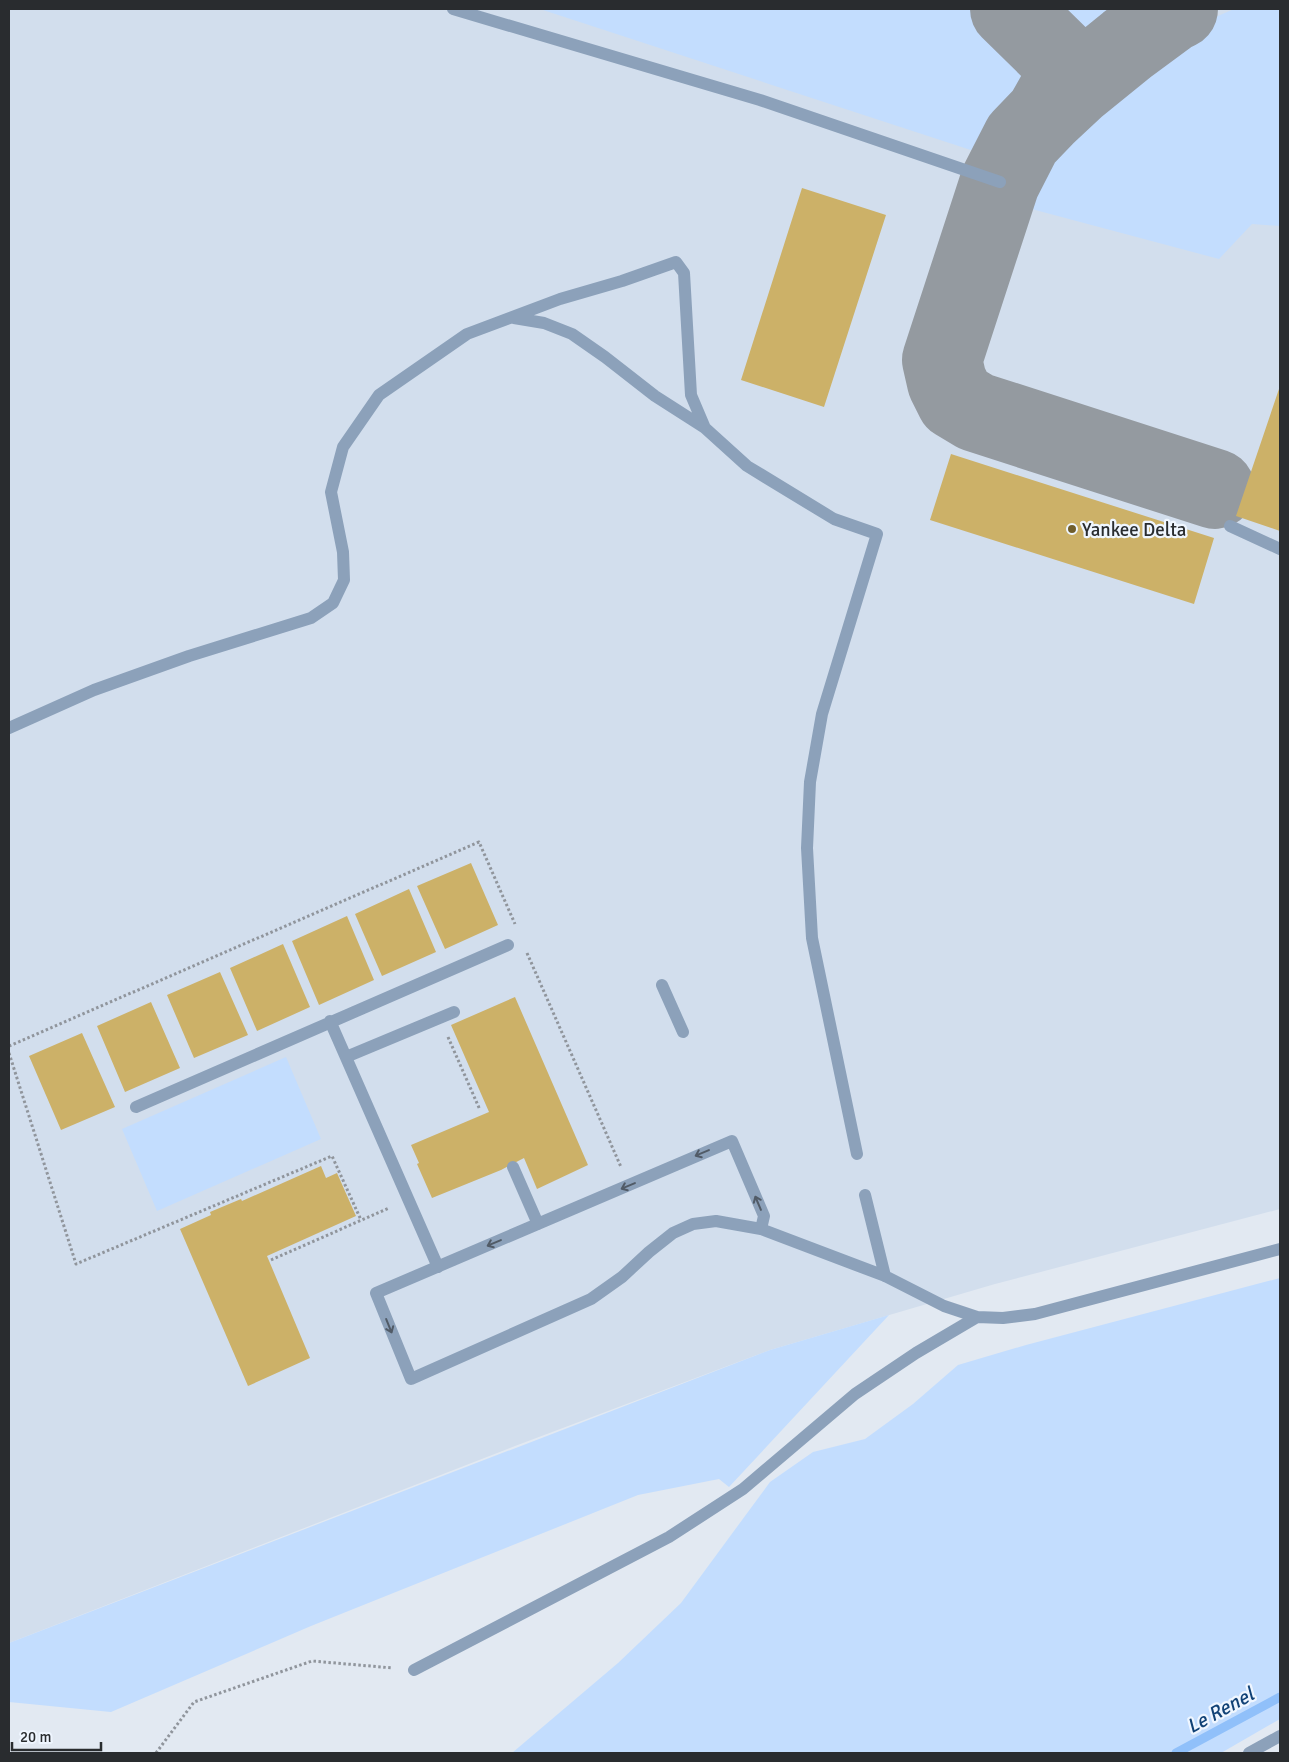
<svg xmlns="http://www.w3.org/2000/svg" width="1289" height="1762" font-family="Signika,sans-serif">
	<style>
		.built { fill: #d2deed }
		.green { fill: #c3ddfe }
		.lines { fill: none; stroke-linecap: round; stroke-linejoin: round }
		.stream { stroke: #90c0fa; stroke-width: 9 }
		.taxiway { stroke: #949aa0; stroke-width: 80 }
		.building { fill: #ccb168 }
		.path { stroke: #90959c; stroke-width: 3; stroke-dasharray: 2.5 2.5; stroke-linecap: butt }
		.minor { stroke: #8ca1ba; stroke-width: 12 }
		.oneway { stroke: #515b67 }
		.poi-dot { fill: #705e2c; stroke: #eff6ff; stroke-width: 2 }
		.labels { text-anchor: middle; stroke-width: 4.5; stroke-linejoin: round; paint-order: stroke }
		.poi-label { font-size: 19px; fill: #292c2f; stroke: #eff6ff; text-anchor: start }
		.water-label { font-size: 20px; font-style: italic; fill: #114276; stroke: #eff6ff }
	</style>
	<rect width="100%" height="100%" fill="#e2e9f2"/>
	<path class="built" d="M9,9H1280V1209L995,1284L770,1350L515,1446L9,1643Z"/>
	<path class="green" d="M540,9H1125L1060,58L1016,100L983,154Z
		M1234,9H1280V226L1252,224L1219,259L1024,207L1047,153L1080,118L1179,33Z
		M286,1057L321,1139L157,1211L122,1129Z
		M1280,1278V1719L1221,1753H512L618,1663L681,1603L770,1482L813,1452L865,1439L913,1404L958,1365L1026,1345Z
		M889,1315L729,1487L719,1479L638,1495L311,1626L111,1712L9,1702V1643L770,1350Z"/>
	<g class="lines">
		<path class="stream" d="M1176,1753L1280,1697"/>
		<path class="taxiway" d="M1010,9L1060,58L1062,85L1045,115
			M1178,9L1170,13L1128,44L1075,87L1045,115L1022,139L1000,182L942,360L947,382L956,400L976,412L1215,489"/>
	</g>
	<path class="building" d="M802,188L886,215L824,407L741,380Z
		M1280,386V531L1236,516Z
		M951,454L1214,538L1194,604L930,520Z
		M471,863L498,925L445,949L417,886Z
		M409,889L436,952L382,976L355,914Z
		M347,916L374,980L319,1005L292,941Z
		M283,944L310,1007L257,1031L230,968Z
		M220,972L248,1035L194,1058L167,995Z
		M515,997L588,1165L537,1189L524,1158L501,1170L432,1198L417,1164L419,1163L411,1145L489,1112L451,1025Z
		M151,1002L180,1068L125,1092L97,1026Z
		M82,1033L115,1107L61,1130L29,1056Z
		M321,1166L326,1178L337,1173L356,1216L267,1256L310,1358L248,1386L180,1229L211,1215L210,1212L241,1199L242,1201Z"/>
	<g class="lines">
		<path class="path" d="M527,953L621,1167
			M448,1037L480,1110
			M9,1046L479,842L515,924
			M9,1053L76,1264L332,1156L361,1220
			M271,1260L389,1208
			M156,1753L194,1702L312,1661L393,1668"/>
		<path class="minor" d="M453,9L760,100L1000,182
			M514,318L544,323L572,334L605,357L655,396L705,428
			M1230,526L1280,549
			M9,728L94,690L189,656L311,618L333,603L344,580L343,552L331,492L343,447L379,395L467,334L560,299L622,281L676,262L684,273L691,395L705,428L747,466L834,519L877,534L822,714L810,782L807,848L812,938L857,1154
			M662,985L683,1032
			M330,1021L438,1267
			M346,1057L454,1012
			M136,1107L508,945
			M513,1167L538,1224
			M865,1195L885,1276
			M761,1229L764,1216L732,1141L376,1293L411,1379L591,1299L622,1277L649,1252L673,1233L693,1224L716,1221L761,1229L885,1276L944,1306L977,1317L1003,1318L1035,1314L1280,1249
			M414,1670L669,1537L743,1489L855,1394L916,1353L977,1317
			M1249,1753L1280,1736"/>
	</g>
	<defs><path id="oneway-shaft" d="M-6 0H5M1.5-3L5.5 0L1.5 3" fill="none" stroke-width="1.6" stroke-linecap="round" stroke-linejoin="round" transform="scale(1.25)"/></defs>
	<g class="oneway">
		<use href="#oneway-shaft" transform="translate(702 1153) rotate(157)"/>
		<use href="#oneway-shaft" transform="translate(628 1186) rotate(157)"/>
		<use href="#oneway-shaft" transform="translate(758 1203) rotate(-113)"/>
		<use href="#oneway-shaft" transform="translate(494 1243) rotate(157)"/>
		<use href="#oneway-shaft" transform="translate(389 1326) rotate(68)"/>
	</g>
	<circle class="poi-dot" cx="1072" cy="529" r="5"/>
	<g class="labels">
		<g class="poi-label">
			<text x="1082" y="536">Yankee Delta</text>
		</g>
		<g class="water-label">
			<text transform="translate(1220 1710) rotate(-29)" y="7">Le Renel</text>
		</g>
	</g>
	<rect width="1289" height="1762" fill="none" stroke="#292c2f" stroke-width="20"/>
	<path d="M12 1742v8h89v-8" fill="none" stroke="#292c2f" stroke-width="2.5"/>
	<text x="20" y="1742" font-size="15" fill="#292c2f" stroke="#eff6ff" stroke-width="4" paint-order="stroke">20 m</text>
</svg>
